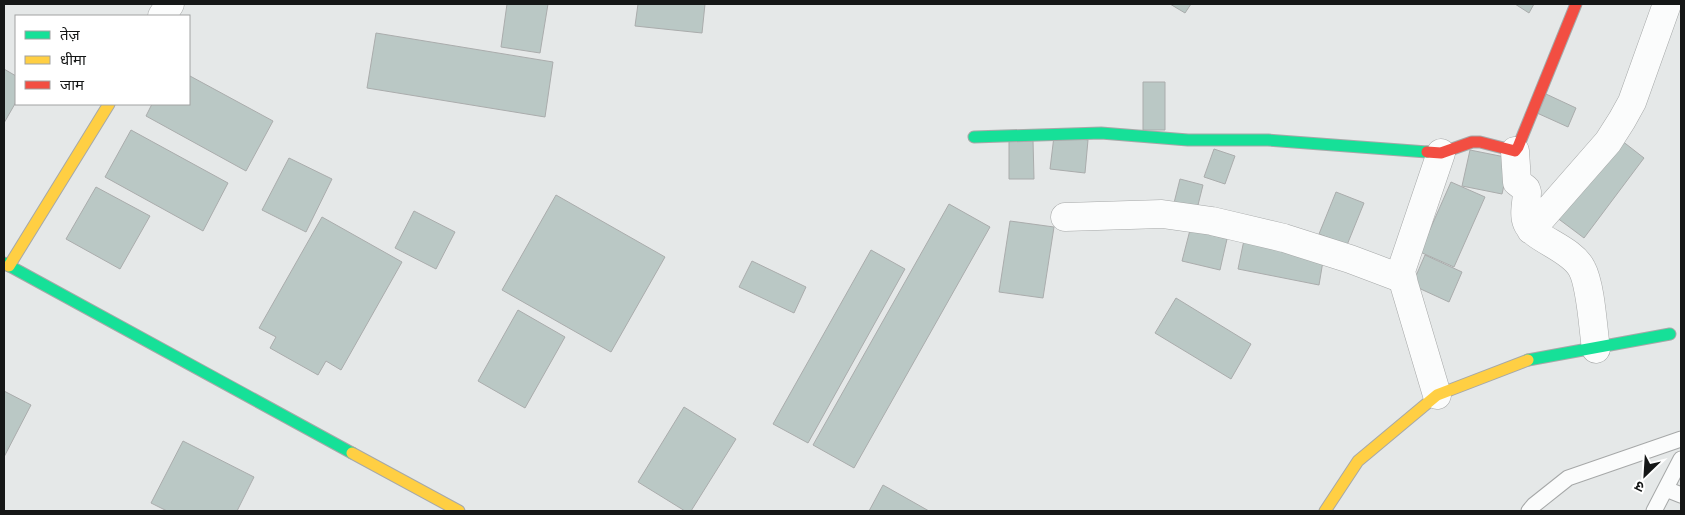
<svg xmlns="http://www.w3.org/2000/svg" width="1685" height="515" font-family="'Sofia Sans Condensed','Noto Sans Devanagari',sans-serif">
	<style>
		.building { fill: #bac8c5; stroke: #aaacac }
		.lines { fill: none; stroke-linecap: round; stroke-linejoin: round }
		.lane-casing { stroke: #a6a8a8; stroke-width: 17 }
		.street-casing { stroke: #a6a8a8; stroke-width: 29 }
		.fast-casing { stroke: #a6a8a8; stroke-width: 13 }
		.slow-casing { stroke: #a6a8a8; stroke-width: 13 }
		.jam-casing { stroke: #a6a8a8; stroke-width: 13 }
		.lane { stroke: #fbfcfc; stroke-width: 15 }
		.street { stroke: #fbfcfc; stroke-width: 28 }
		.fast { stroke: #16e098; stroke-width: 11 }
		.slow { stroke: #ffcf43; stroke-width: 11 }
		.jam { stroke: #f24e42; stroke-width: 11 }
	</style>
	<rect width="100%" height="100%" fill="#e5e8e8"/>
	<path class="building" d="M507,4H548L540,53L501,47Z
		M638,4H705L702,33L635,26Z
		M1170,4H1191L1185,13Z
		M1515,4H1534L1529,13Z
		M376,33L553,62L545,117L367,88Z
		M4,69L16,76V102L4,123Z
		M190,76L273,121L246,171L146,116L152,104H189V78Z
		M1143,82H1165V130H1143Z
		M1546,94L1576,108L1568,127L1537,113Z
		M131,130L228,183L203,231L105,177Z
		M1054,136L1088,140L1085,173L1050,169Z
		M1617,137L1644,158L1584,238L1556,217Z
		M1009,140H1033L1034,179H1009Z
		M1214,149L1235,156L1225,184L1204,177Z
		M1470,150L1510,158L1502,194L1462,186Z
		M289,158L332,179L306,232L262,210Z
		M1180,179L1203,185L1196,213L1173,207Z
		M1451,182L1485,197L1454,267L1420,252Z
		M96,187L150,216L120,269L66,239Z
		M1336,192L1364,203L1347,245L1319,234Z
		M556,195L665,257L611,352L502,290Z
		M949,204L990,227L854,468L813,445Z
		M414,211L455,232L436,269L395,248Z
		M322,217L402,262L341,370L326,361L318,375L270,348L276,337L259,328Z
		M1010,221L1054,227L1043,298L999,292Z
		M1190,230L1227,239L1220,270L1182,261Z
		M1244,240L1324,255L1319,285L1238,269Z
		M871,250L905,269L808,443L773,424Z
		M1425,255L1462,272L1449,302L1412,285Z
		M752,261L806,287L794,313L739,287Z
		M1176,298L1251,344L1231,379L1155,333Z
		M518,310L565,337L525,408L478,381Z
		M4,391L31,405L4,457Z
		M684,407L736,439L691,511H685L638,482Z
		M183,441L254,477L237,511H167L151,503Z
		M883,485L929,511H869Z"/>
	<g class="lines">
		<defs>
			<path id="lane" d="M1666,489L1681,495
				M1529,511L1534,505L1568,478L1681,439
				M1654,511L1681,459"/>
			<path id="street" d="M162,16L170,4
				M1515,151L1517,182L1526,189L1527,192C1527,201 1523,214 1527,223C1533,239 1572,248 1582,269C1591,286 1593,329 1596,349
				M1065,217L1162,214L1212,221L1284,238L1350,259L1403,279
				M1531,230L1608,142L1622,120L1632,102L1667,4
				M1437,395L1404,284L1401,271L1441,153"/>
			<path id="fast" d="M974,137L1101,133L1188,140H1268L1427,152
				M4,263L352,453
				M1528,360L1670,334"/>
			<path id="slow" d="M9,266L109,104
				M352,453L459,511
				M1325,511L1358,461L1437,395L1528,360"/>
			<path id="jam" d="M1427,152L1441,153L1472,142H1480L1515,151L1518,147L1576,4"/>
		</defs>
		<use href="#lane" class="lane-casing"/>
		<use href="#street" class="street-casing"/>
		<use href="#fast" class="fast-casing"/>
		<use href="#slow" class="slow-casing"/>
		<use href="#jam" class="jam-casing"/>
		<use href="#lane" class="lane"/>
		<use href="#street" class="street"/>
		<use href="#fast" class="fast"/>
		<use href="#slow" class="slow"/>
		<use href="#jam" class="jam"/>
	</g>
	<rect width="1685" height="515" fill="none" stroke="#151717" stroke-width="10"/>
	<rect x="15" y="15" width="175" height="90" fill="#ffffff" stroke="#a1a2a2"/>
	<rect x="25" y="31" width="25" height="8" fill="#16e098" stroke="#a1a2a2"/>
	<text x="60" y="40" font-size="15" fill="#151717">तेज़</text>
	<rect x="25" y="56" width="25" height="8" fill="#ffcf43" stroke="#a1a2a2"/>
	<text x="60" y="65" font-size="15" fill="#151717">धीमा</text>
	<rect x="25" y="81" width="25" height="8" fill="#f24e42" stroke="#a1a2a2"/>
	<text x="60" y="90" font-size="15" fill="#151717">जाम</text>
	<g transform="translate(1645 475) rotate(205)" stroke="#ffffff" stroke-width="4" paint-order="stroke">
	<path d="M0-4L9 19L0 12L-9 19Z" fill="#151717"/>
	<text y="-8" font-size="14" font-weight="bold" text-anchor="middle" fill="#151717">उ</text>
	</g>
</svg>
